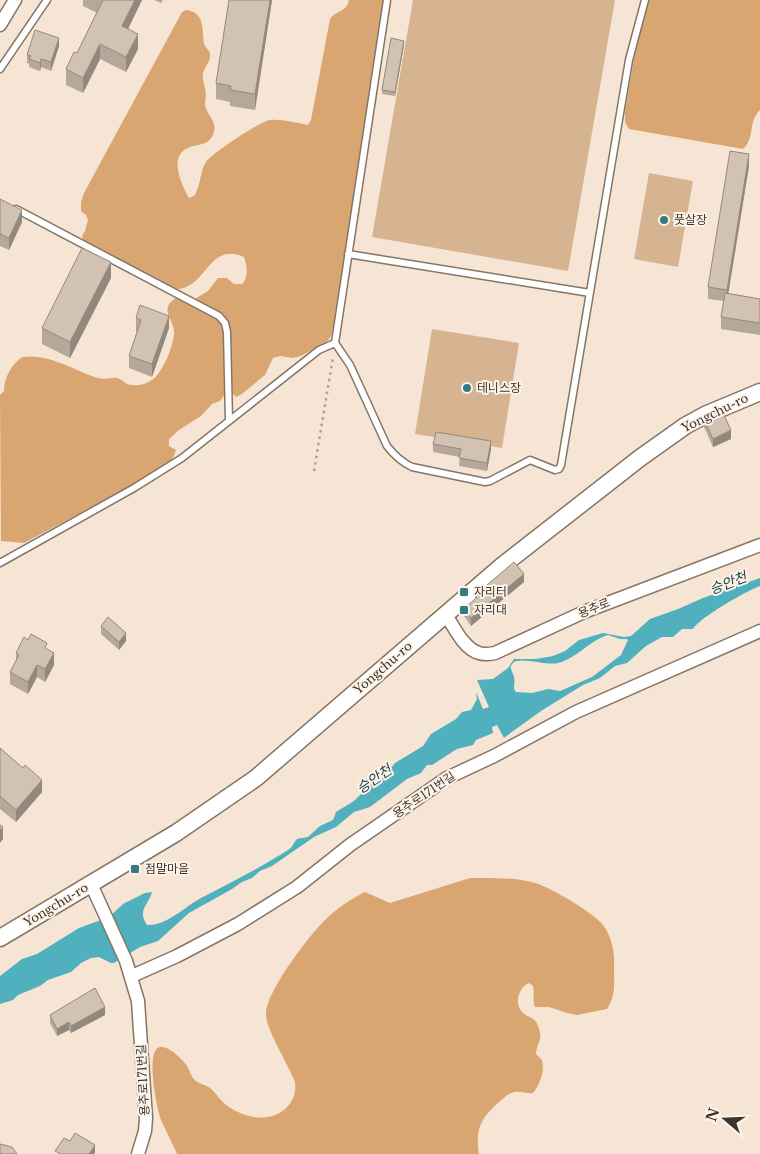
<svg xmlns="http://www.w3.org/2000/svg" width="760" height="1154" font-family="'Libre Baskerville','Noto Sans KR',serif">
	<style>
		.green { fill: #d6b391 }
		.forest { fill: #d9a672 }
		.water { fill: #51b0be; fill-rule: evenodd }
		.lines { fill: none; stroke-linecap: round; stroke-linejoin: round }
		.service-casing { stroke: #847567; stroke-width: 9 }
		.minor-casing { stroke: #847567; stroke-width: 15 }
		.tertiary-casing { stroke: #847567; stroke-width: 19 }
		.path { stroke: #ada093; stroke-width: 2.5; stroke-dasharray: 2.5 4; stroke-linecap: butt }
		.service { stroke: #fff; stroke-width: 6 }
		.minor { stroke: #fff; stroke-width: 12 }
		.tertiary { stroke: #fff; stroke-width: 16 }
		.wall { fill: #b5a799 }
		.shaded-wall { fill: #93887d }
		.building { fill: #d2c2b2; stroke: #93887d }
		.poi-dot { fill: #337a85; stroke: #fdf3e9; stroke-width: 2 }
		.labels { text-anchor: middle; stroke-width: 4; stroke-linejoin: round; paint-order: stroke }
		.poi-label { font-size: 12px; fill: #3a342d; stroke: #fdf3e9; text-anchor: start }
		.street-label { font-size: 12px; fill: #3a342d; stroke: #fdf3e9 }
		.water-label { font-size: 14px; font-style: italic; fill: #19444b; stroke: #fdf3e9 }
	</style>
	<rect width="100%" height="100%" fill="#f6e5d4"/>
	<path class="green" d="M413,0H615L568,271L372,237Z
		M649,173L693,181L678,267L634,259Z
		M432,329L519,343L502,448L415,434Z"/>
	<path class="forest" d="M349,0H384L332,334L328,341L301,356L293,358L280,356L273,358L265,375L242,394L236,397L231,392L228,322L193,300L208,291L218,278H227L234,284H242C249,277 247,265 244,257C208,241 207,289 176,289L83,240L82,236L85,231L88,220L86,215L81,211V202L84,193L182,12L186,10C205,12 202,29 204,43C205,48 211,51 210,56C210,63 204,67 203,74C202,80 205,86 206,93C206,96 205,100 205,104C206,115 217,120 214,132C210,147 196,143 186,149C169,158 182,186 189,198L195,195C201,184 200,171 206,162C212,153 261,121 270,120C282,119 297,123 308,125L311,120L330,19C335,11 347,12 349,0Z
		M649,0H760V110C747,123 756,137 743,149L629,129L625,122V112L634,58Z
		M176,298L216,319L222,324L224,332L225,394L220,401L212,404L201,416L179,430L169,439V446L176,450L173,458L169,463L133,485L24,543L1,541L0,395L4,391C4,378 11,365 22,357C49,353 73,370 98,378C106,380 111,377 117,378C121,379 124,382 127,384C140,388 154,382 160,371C167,361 172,347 174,335C176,321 157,310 176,298Z
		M470,878C492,878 514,877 535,883C550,887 594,913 603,925C612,937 615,953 614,968C614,983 616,996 607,1009L577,1015L567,1013L549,1007H535C532,1000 535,993 533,986L529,983C519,987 513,1004 523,1013C532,1020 536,1016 540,1032C542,1040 536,1046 536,1054L542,1060C545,1071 540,1084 533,1093C527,1094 520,1091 514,1092C507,1094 503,1099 498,1103C480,1119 475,1130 479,1154H177C172,1143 166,1131 161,1120C157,1110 143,1043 163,1047C172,1049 182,1059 187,1066C190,1070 190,1075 194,1079C198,1084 205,1084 210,1088C217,1094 221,1102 229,1107C246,1118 269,1123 285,1109C294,1101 296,1093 295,1082C289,1066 266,1029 266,1015C265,993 308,937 324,921C336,909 349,900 365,892L390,903Z"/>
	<path class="water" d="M760,578V586C746,591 699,618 693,629H682L673,637H662L646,646L627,663L615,666L600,678L583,685L541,711L505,737L504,738L497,725L492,727L493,733L476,740L473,745L457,749L432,765H427L421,773L407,779L370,807L354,812L336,827L314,837L272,866L260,871L252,878L242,882L232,889L189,913L158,941L140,947L114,963H111L99,957L91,958L81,963L71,972L48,980L40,986L18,995L13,1000L0,1004V976L22,959L37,954L79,928L109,917L123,904L145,893L152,892C148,906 137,910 147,925C167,926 184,907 201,898C230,883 260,868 288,850C293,847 294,842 297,839L308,837L320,826L333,820L336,812L354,801L371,784L383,778L395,763L423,746L431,734L456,719L462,712L471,710L477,699L476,692L483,709L489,707L477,680L493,679L508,668L514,659H536L553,656L565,651L579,640L603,633L624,637L631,636L650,619L678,609L703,598ZM608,635L620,639H627L628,640L621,655L592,677L560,691L548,689L532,693L516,692L514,689C514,685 515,681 514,677C513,672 508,668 513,663C519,656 547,666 558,663C578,658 588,641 608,635Z"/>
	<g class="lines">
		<defs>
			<path id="service" d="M0,69L47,0
				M16,209L219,316L225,323L227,332L229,421
				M348,254L590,293
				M335,343L387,0
				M0,563L134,488L182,458L319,350L335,343L350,365L387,446C394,455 401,462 412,467L485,482L490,481L530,460L555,470L559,469L561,465L629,60L645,0"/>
			<path id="minor" d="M0,25L15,0
				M446,615C454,627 464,649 479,653C484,655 490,654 495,653L584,612L760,545
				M91,884L126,961L138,1001L146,1118L145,1131L138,1154
				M132,976L177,956L238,924L297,887L350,845L447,778L494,756L576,712L760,631"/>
			<path id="tertiary" d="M0,938L176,833L256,778L503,565L640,458L685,426L705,415L760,392"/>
		</defs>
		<use href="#service" class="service-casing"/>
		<use href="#minor" class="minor-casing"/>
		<use href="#tertiary" class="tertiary-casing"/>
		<path class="path" d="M314,471L333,357"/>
		<use href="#service" class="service"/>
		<use href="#minor" class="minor"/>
		<use href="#tertiary" class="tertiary"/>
	</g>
	<path class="wall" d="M83,0H142L128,29L138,49L126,72L100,59L83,93L66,85V69L77,53L97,13L83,6Z
		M154,0H163L161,3Z
		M272,0L255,110L230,106V102L216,99V83Z
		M404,45L395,96L382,94V90Z
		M59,46L51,71L41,67L40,71L29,67V64L27,63V55Z
		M749,166L728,293L760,299V335L721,329V317L724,301L708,299V287Z
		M0,199L22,222L9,250L0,246Z
		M111,278L70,358L42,344V328Z
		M136,318L169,328L152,377L129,368V356L137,331H136Z
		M704,419L731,439L713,447L704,427Z
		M433,444L491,449L487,471L459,466L460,457L433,452Z
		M524,582L471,626L464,616V609L475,599V595Z
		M101,626L126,641L119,650L101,634Z
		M47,649L54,665L45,682L37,677L28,694L10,684V672L16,662V653Z
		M0,748L42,792L16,822L0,809Z
		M50,1015H105L71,1033L69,1030L57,1036L50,1023Z"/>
	<path class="shaded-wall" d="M135,0H142L122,41V26Z
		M270,0H272L255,110V94Z
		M138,34V49L126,72V57Z
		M59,38V46L51,71V62Z
		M404,41V45L395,96V92Z
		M100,44V59L83,93V78Z
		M41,59V67L40,71V63Z
		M749,154V166L727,302V290Z
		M22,210V222L9,250V238Z
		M111,262V278L70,358V342Z
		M169,316V328L152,377V364Z
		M731,430V439L713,447V439Z
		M491,441V449L487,471V463Z
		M524,574V582L471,626V618Z
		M126,633V641L119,650V642Z
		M54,653V665L45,682V669Z
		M37,665V677L28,694V682Z
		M42,780V792L16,822V810Z
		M3,827V839L0,843V831Z
		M105,1007V1015L71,1033V1026Z
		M69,1022V1030L57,1036V1029Z
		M95,1145V1153L94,1154H89Z"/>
	<path class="building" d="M102,0H135L122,26L138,34L126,57L100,44L83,78L66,69L74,52L77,53L103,0Z
		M229,0H270L255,94L230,90L231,86L216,83Z
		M35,30L59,38L51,62L41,59L40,63L29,59L31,56L27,55Z
		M391,38L404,41L395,92L382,90Z
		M730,151L749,154L727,290L708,287Z
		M0,199L22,210L9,238L0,234Z
		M82,248L111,262L70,342L42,328Z
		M725,293L760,299V323L721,317Z
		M140,305L169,316L152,364L129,356L141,320L136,318Z
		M722,411L731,430L713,439L704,419Z
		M436,432L491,441L487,463L459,458L461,449L433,444Z
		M514,562L524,574L471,618L464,609L477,597L475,595Z
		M108,617L126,633L119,642L101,626Z
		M31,634L47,643L45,648L54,653L45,669L37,665L28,682L10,672L19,655L16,653L24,637L28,640Z
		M0,748L23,768L25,765L42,780L16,810L0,796Z
		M0,825L3,827L0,831Z
		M95,988L105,1007L71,1026L69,1022L57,1029L50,1015Z
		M75,1133L95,1145L89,1154H61L55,1151L64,1138L70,1141Z
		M0,1144L12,1147L17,1154H0Z"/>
	<g class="poi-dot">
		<circle cx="664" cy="220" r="5"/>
		<circle cx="467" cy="388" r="5"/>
		<rect x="459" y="587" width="10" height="10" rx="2.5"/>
		<rect x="459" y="605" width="10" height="10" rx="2.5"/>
		<rect x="130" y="864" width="10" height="10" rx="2.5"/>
	</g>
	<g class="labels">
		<g class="poi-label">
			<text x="674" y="224">풋살장</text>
			<text x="477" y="392">테니스장</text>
			<text x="474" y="596">자리터</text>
			<text x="474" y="614">자리대</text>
			<text x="145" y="873">점말마을</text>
		</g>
		<g class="street-label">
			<text transform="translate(715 413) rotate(-26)" y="4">Yongchu-ro</text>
			<text transform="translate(594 608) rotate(-22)" y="4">용추로</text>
			<text transform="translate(383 668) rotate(-41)" y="4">Yongchu-ro</text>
			<text transform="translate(424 795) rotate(-34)" y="4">용추로171번길</text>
			<text transform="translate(56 905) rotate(-31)" y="4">Yongchu-ro</text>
			<text transform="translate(143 1080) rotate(-93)" y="4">용추로171번길</text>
		</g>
		<g class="water-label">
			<text transform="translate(728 583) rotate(-21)" y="5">승안천</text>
			<text transform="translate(374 779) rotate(-34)" y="5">승안천</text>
		</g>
	</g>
	<g transform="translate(725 1119) rotate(289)" stroke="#fdf3e9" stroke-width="4" paint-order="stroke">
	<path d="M0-4L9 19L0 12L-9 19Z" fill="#3a342d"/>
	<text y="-8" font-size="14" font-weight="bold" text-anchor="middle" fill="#3a342d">N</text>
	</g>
</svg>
